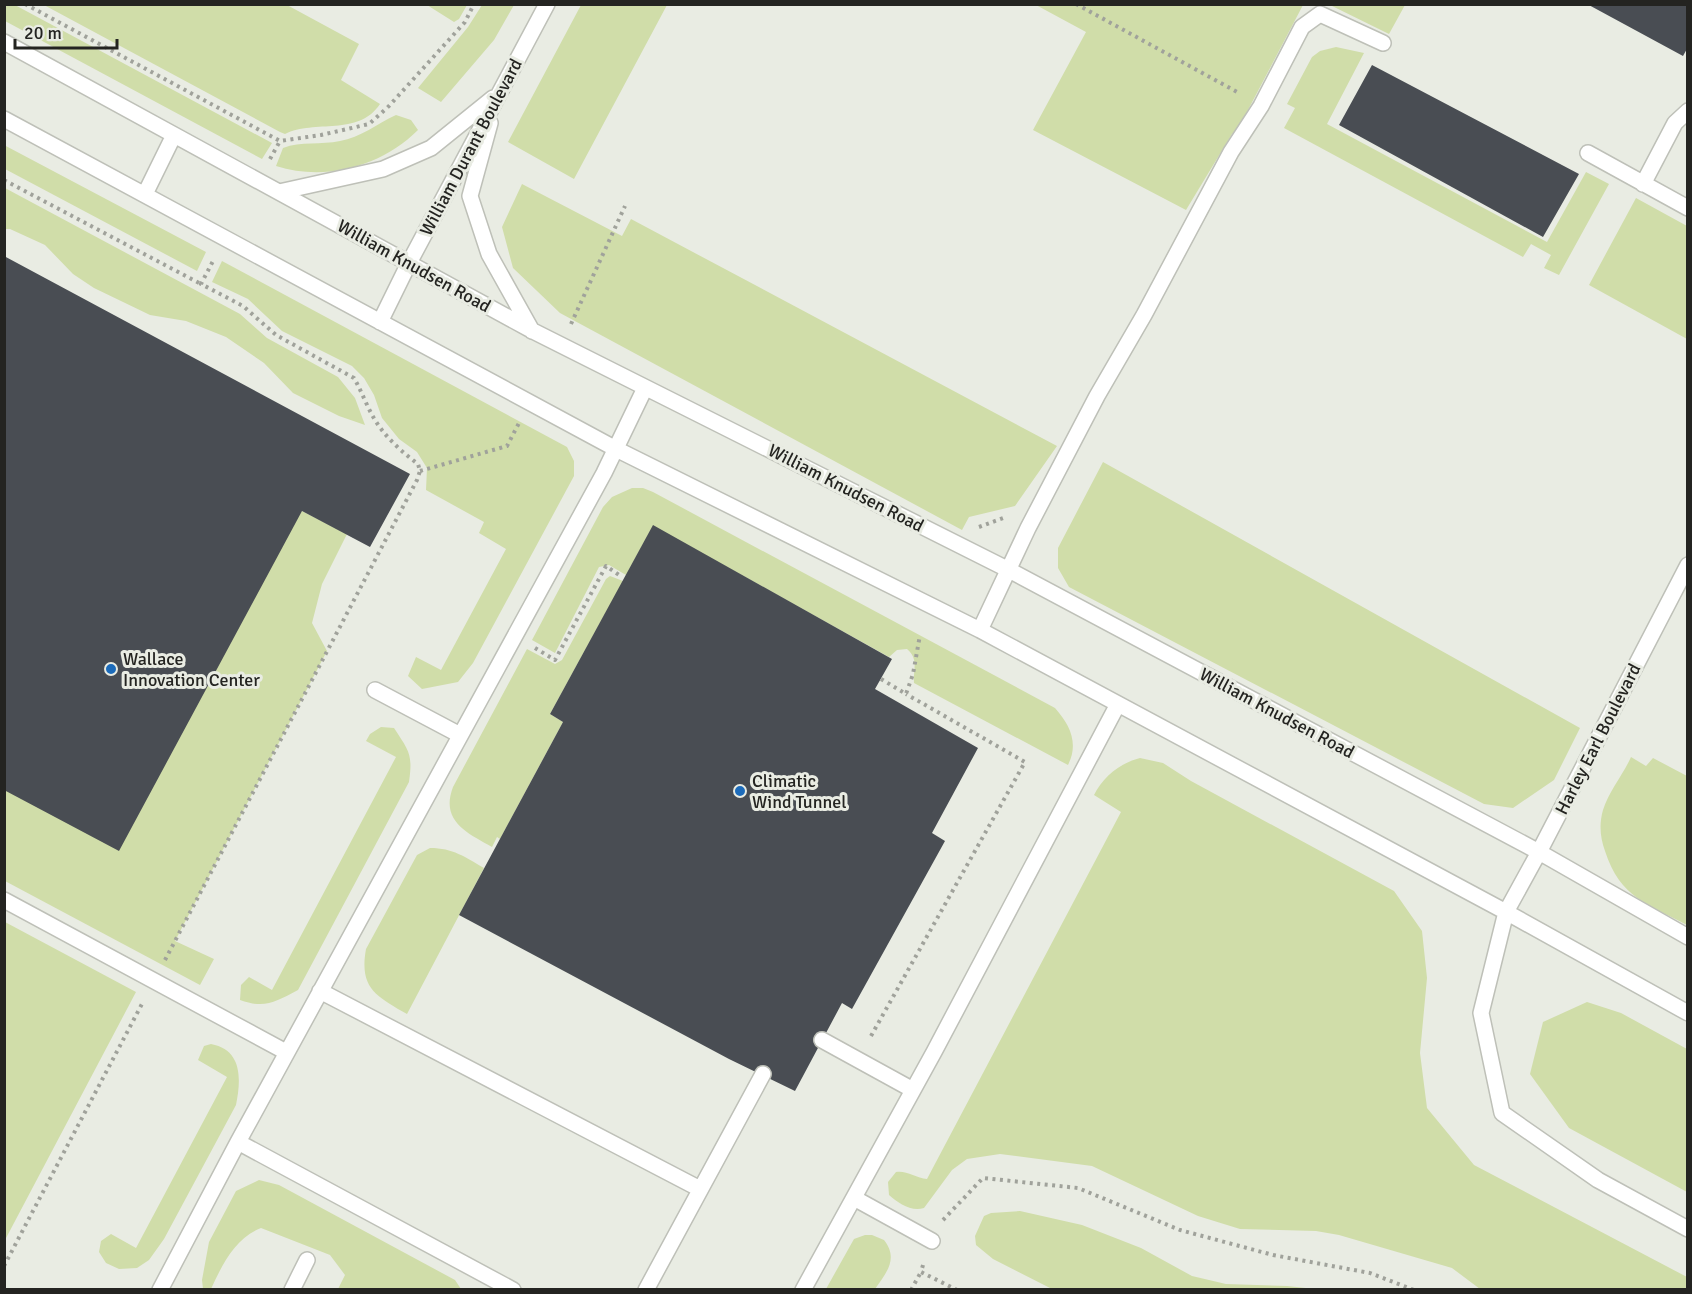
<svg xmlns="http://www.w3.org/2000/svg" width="1692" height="1294" font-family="Signika,sans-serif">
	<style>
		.green { fill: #d0dda9 }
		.building { fill: #494d53 }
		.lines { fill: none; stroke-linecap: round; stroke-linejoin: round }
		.lane-casing { stroke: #bec0b8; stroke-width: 18 }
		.path { stroke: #a0a29b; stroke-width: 4; stroke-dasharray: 3 4.5; stroke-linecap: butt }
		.lane { stroke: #fff; stroke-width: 15 }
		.poi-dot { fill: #1c6bba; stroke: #e9ece3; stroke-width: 2 }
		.labels { text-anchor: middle; stroke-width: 6; stroke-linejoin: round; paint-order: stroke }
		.street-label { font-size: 18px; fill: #242421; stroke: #e9ece3 }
		.poi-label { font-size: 18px; fill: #242421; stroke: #e9ece3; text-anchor: start }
	</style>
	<rect width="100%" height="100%" fill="#e9ece3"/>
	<path class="green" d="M4,5H15L272,143L262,159L5,21Z
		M44,5H287L359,44L341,80L380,104C358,137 315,119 285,134L280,132Z
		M427,5H467L459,19L454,22Z
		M482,5H514L494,40L441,102L418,88L468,27Z
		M581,5H667L574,179L508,142Z
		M1036,5H1303L1238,129L1232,134L1186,210L1033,130L1086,32Z
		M1330,5H1405L1389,34Z
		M1336,47L1364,53L1327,124L1547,242L1586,172L1609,184L1559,275L1544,268L1551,255L1531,244L1523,257L1284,128L1295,108L1287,104L1312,57L1320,51Z
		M396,115L411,120L418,130C382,166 326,182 276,166L283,148C301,141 321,145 340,141C360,138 378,123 396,115Z
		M4,145L206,252L197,271L5,169Z
		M522,184L622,236L631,219L1057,446L1015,506L969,517L962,530L560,313L513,268L502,227Z
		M5,188L240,314L267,338L338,377L355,398L365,425L339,416L293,393L264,363L226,337L186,321L150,315L94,288L73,274L45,245L10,229H5Z
		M1636,198L1687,226V339L1589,285Z
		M222,261L567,447L574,461V476L473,663L458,682L422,689L408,676L416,657L441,670L506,549L479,533L484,522L426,490L427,468L417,452L399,439L382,418L374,395L364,378L352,366L282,331L248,299L212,282Z
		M1103,462L1580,728L1554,780L1513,808L1484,804L1069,587L1058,568V548Z
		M632,488H643L653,492L1055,708C1070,725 1079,743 1068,765L914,683C913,669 919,659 907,649L897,650L889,657L653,526L626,575L609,565L599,567L555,653L532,640L603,507L612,497Z
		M302,511L347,534L322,584L312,623L327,651L175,941L214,959L200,985L5,881L4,790Z
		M610,576L623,581L550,714L563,722L500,839L497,837L492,847C467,833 440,821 453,787L527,649L555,664L562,660L606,579Z
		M381,727L394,728C409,751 413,754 409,782L298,990C275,1002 265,1009 240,1000L241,985L249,977L272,990L396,757L366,741L370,734Z
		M1631,757L1646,766L1653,758L1687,776V925C1648,904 1620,898 1605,851C1600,837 1599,824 1603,810C1609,791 1623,775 1631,757Z
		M1140,758L1163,763L1191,781L1394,891L1422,931L1427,978L1420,1053L1427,1108L1474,1165L1687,1277V1289H1480L1452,1268L1339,1235L1316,1231L1240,1229L1198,1216L1092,1166L1000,1154L967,1159L952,1170L924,1208C911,1212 898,1203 889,1195L888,1182L896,1172C906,1170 916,1178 927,1179L1121,812L1094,795C1103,777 1120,763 1140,758Z
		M430,848C453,848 465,857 484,868L407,1014C376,996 359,988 366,949L417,855Z
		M5,922L136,992L5,1240Z
		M1587,1002L1621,1013L1687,1049V1192L1569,1128L1530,1074L1543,1022Z
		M211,1044C243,1050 241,1080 236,1105L164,1239L149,1260L137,1268L119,1269L106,1263L99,1252L101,1241L111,1234L136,1248L227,1077L198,1060L204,1046Z
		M259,1180L279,1185L455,1280L461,1289H338L345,1275L330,1255L261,1228C235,1238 222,1265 211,1289H203L202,1280L209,1242L236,1191Z
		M1020,1211L1082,1225L1141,1248L1192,1276L1226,1284L1287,1286L1315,1289H1052L993,1259L976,1245L975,1236L984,1216L991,1213Z
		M865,1235H872L884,1240C899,1259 886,1273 875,1289H826L854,1239Z"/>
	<path class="building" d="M1587,4H1688V47L1683,56Z
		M1372,65L1579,174L1543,237L1339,125Z
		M4,256L410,474L370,547L302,511L119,851L4,790Z
		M653,525L892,659L875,689L978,748L932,833L945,841L852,1009L842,1003L795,1091L729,1059L459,915L563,722L550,714Z"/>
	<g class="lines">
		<defs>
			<path id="lane" d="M4,42L533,331L1009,570L1539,852L1688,937
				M4,119L616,449L980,630L1506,912L1688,1013
				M490,123L470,196L489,254L532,331
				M1588,153L1688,208
				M1643,184L1675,123L1688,111
				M279,192L383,169L431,148L493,98
				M145,194L174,135
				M380,322L409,263L547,4
				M1688,565L1539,852L1506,912L1481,1013L1502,1113L1598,1180L1688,1229
				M980,630L1028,528L1097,396L1144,315L1231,152L1261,106L1302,27L1320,14L1383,43
				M375,690L460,735
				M4,900L286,1052
				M320,991L700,1189
				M822,1040L913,1090
				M238,1142L513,1290
				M854,1198L932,1241
				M160,1290L238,1142L604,473L645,388
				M292,1290L307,1260
				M646,1290L763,1074
				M803,1290L934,1052L1118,704"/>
		</defs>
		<use href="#lane" class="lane-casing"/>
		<path class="path" d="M25,4L280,141L321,135L369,124L389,106L465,22L474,4
			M1076,4L1239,93
			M270,159L280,141
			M4,180L201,284
			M571,324L625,206
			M420,471L507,446L519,423
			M979,527L1006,517
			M535,648L555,660L606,566L619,575
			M881,679L906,694L913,674L920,635
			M165,960L417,480L420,471L418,464C402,452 386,438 375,420C367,407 362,392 354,378L276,335L243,306L201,284L213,261
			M871,1036L1025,762L906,694
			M943,1220L983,1178L1078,1188L1180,1230L1273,1255L1370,1273L1414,1290
			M923,1265L921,1272L957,1290
			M4,1266L143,1002
			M911,1290L921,1272"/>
		<use href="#lane" class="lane"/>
	</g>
	<g class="poi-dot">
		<circle cx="111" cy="669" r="6"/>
		<circle cx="740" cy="791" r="6"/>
	</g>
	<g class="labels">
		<g class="street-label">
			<text transform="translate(471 147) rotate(-62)" y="6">William Durant Boulevard</text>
			<text transform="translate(414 266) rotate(29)" y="6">William Knudsen Road</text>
			<text transform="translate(846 488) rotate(27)" y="6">William Knudsen Road</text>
			<text transform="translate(1277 713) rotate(28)" y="6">William Knudsen Road</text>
			<text transform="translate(1598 739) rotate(-63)" y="6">Harley Earl Boulevard</text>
		</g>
		<g class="poi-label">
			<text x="123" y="665">Wallace<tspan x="123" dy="21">Innovation Center</tspan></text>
			<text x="752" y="787">Climatic<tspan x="752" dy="21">Wind Tunnel</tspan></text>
		</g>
	</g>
	<rect width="1692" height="1294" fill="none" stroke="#242421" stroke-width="12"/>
	<path d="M15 39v9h102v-9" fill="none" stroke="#242421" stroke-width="3"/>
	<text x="24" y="39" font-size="18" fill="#242421" stroke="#e9ece3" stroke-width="4.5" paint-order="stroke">20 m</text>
</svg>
